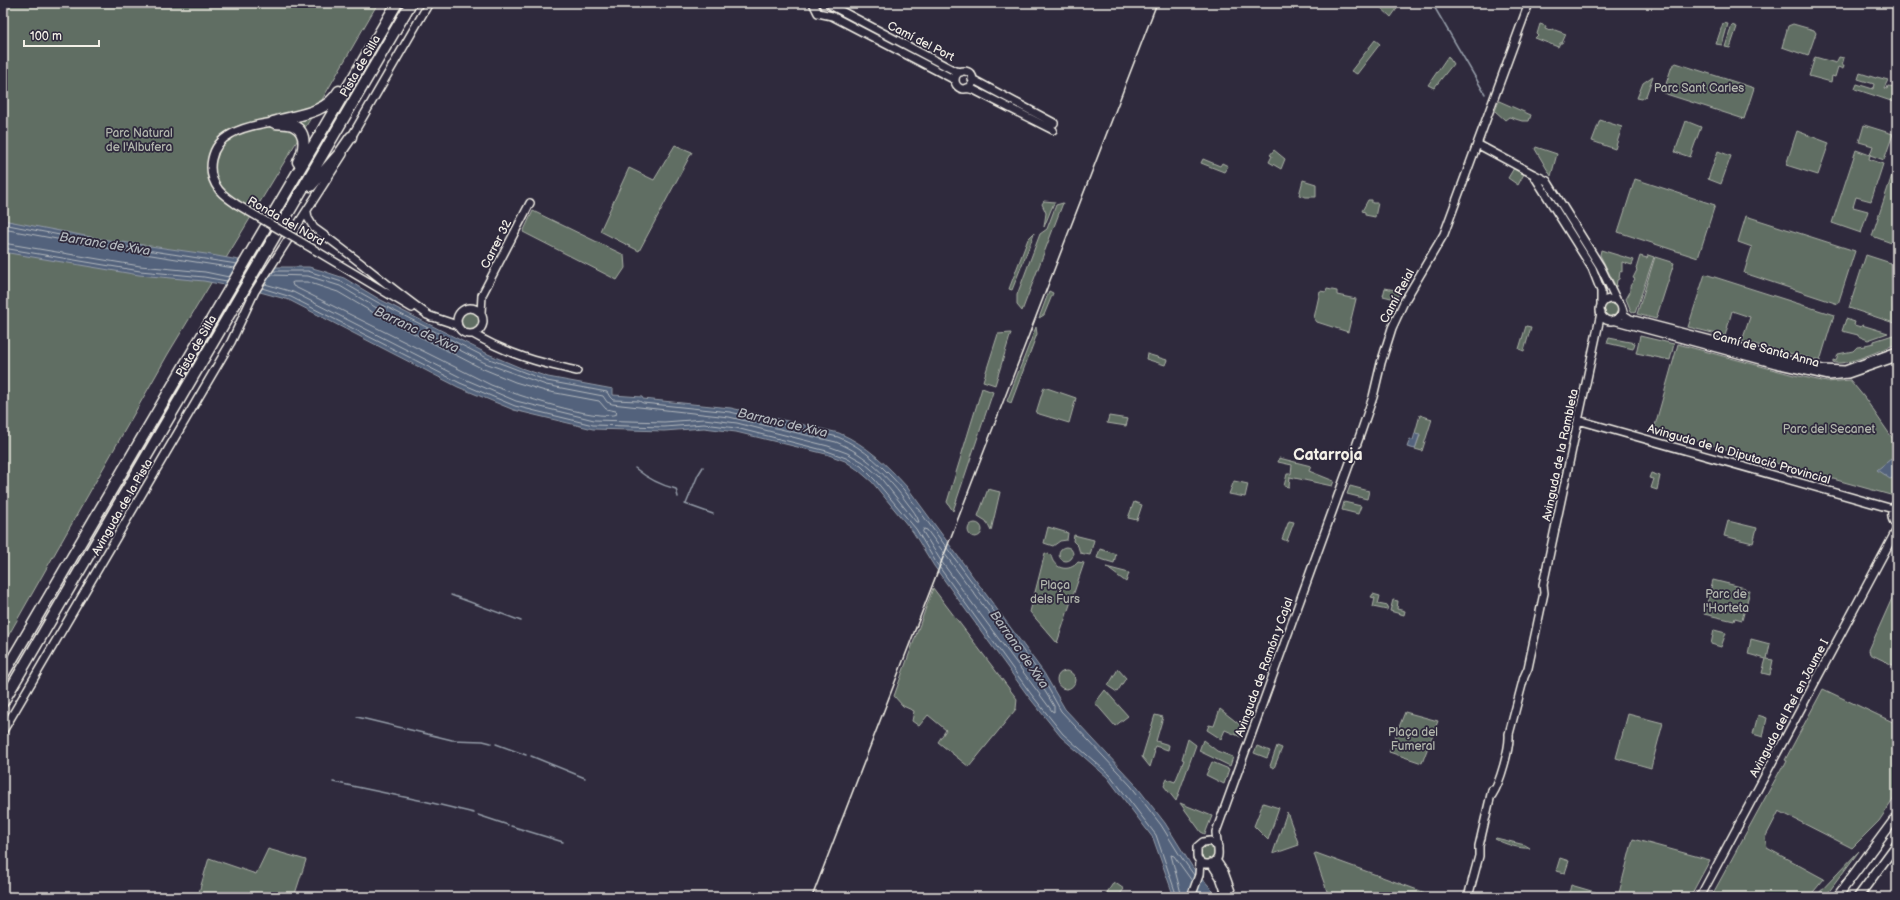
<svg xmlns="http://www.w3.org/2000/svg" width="1900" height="900" font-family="'Balsamiq Sans',sans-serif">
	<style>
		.green { fill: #616e64; stroke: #aab0a6 }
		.water { fill: #52627c; stroke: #939ba7 }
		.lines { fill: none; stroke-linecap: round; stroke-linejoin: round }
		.shore { stroke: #b3b8bd; stroke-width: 1 }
		.stream { stroke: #939ba7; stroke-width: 1.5 }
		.tertiary-casing { stroke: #f4f1e8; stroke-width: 10 }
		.secondary-casing { stroke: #f4f1e8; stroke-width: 11 }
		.motorway-casing { stroke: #f4f1e8; stroke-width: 13 }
		.tertiary { stroke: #2f2a3d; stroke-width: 7 }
		.secondary { stroke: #2f2a3d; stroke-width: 8 }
		.motorway { stroke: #2f2a3d; stroke-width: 10 }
		.rail { stroke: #f4f1e8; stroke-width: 1.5 }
		.tertiary-bridge-casing { stroke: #f4f1e8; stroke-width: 10; stroke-linecap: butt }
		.tertiary-bridge { stroke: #2f2a3d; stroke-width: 7 }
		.labels { text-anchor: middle; stroke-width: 3.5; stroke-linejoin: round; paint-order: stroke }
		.street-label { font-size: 12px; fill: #f4f1e8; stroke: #2f2a3d }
		.park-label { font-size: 12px; fill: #b2b6ad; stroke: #2f2a3d }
		.water-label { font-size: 13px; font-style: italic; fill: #b3b8bd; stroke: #2f2a3d }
		.district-label { font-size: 16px; font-weight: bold; fill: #f4f1e8; stroke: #2f2a3d }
	</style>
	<rect width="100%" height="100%" fill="#2f2a3d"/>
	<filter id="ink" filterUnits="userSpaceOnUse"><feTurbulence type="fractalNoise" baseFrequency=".025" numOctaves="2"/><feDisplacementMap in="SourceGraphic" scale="8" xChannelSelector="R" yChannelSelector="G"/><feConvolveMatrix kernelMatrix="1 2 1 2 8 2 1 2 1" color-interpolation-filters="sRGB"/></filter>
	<g filter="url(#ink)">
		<path class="green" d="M3,3H378L323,98L168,354L3,645Z
			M1380,3H1401L1391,17L1378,5Z
			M1723,23L1728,24L1722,45L1716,44Z
			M1540,24L1546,26L1545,29L1550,31L1552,29L1566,34L1562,43H1560L1558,47L1535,38L1538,35L1537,34Z
			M1793,24L1814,30L1816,33L1808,56L1782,47L1788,26Z
			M1732,25L1737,27L1730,48L1725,47Z
			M1375,40L1380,44L1357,74L1351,71Z
			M1448,56L1453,64L1434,88L1428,85Z
			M1815,57L1836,63L1839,57L1844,58L1842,65H1844L1843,69L1838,67L1835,77L1832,76L1831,82L1809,76Z
			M1676,63L1754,88L1744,119L1663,93L1672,66Z
			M1860,73L1876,78L1877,77L1888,80L1884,88L1887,89L1888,86L1897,87V103L1855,89L1857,84L1873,89L1874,84L1858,79Z
			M1653,76L1646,96L1642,99L1637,98L1643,83Z
			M1499,101L1531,115L1529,121H1522L1509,117L1505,120L1495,111Z
			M1600,120L1622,127L1615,149L1592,141Z
			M1686,121L1701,127L1690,157L1675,152Z
			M1864,125L1893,134L1884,160L1870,155L1869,159L1883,164L1871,201L1856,197L1853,207L1868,211L1861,233L1832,223L1856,150L1870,155L1873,146L1859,142Z
			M1797,131L1829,143L1818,175L1786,165Z
			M675,145L692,152L639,251L600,231L629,168L654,180Z
			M1536,147L1557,154L1551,176L1535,149Z
			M1274,150L1285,159L1281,169L1269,162L1272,156L1270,155Z
			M1718,151L1731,156L1721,184L1708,179Z
			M1203,159L1220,166L1222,163L1228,166L1224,172L1201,163Z
			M1897,160V245L1872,236Z
			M1514,168L1524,174L1518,185L1508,178Z
			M1635,179L1715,205L1698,258L1618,232Z
			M1303,180L1316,184V197H1306L1299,195Z
			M1368,200H1372V203H1378L1375,217L1365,215V212L1362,211Z
			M1044,201L1055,202L1053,205L1044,227L1046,213L1042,204Z
			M1063,203L1058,216L1022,311L1017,305V295L1040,234L1047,229L1056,205Z
			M533,211L624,255L625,268L617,280L523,232Z
			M1746,216L1855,251L1838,304L1744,273L1752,247L1738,242Z
			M1034,233L1033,237L1012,290L1009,289L1028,239Z
			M1601,250L1634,260L1632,265L1622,262V272L1620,271L1619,279L1617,280L1616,287L1600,255Z
			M1648,255L1654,257L1635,313L1631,311L1626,299L1630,292V286L1635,279L1633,278L1637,270L1636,269L1640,256L1647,258Z
			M1866,255L1897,265V324L1849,308Z
			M1655,257L1674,263L1656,319L1637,314Z
			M1705,274L1834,315L1820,361L1742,341L1750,317L1732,311L1725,336L1688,327Z
			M1385,288L1400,291V293L1395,299L1383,296Z
			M1327,289L1337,291V295L1356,299L1348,332L1317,322L1314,318L1320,291L1326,292Z
			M1049,291L1053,293L1044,315L1039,318Z
			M1604 310a7 7 0 1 1 14 0a7 7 0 1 1-14 0Z
			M461 321a9 9 0 1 1 18 0a9 9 0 1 1-18 0Z
			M1846,319L1855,322L1854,325L1861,327L1862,325L1888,333L1868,340L1858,336V335L1842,331Z
			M1526,326L1531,327L1524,351L1519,349Z
			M1036,327L1037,334L1011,403L1007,401Z
			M1011,333L995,385L983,381L998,334Z
			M1893,335L1897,336V344C1884,348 1844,368 1833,362V360L1836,361L1838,354L1853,351L1857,347L1865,346V345L1874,343V341Z
			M1640,336L1674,344L1670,360L1636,353Z
			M1609,338L1635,343L1633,349L1607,343Z
			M1678,344L1794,375L1827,382L1850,380L1864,397L1895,442L1897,441V495L1894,496L1654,429Z
			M1147,354L1167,360L1165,365L1146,359Z
			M1044,387L1076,398L1069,423L1036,413Z
			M982,388L993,392L953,511L947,502Z
			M1420,415L1432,419L1422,451L1415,449L1420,435L1415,433Z
			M1109,416L1128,419L1126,426L1107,423Z
			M1279,458L1311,466L1309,471L1334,481L1332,486L1290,477L1289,487L1284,486L1287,474H1291L1292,465L1278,462Z
			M1651,473L1660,476L1657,490L1651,488L1654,479L1649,478Z
			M1234,481L1248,484L1245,497L1229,494Z
			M1350,486L1369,491L1367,499L1347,494Z
			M988,489L1000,492L991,531L986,521L978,516Z
			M1134,502L1142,505L1137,520L1128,518Z
			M1344,502L1361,506L1358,514L1342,510Z
			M1289,521L1294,522L1287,541L1282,539Z
			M1728,521L1757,528L1753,543L1724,536Z
			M968 530a7 7 0 1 1 14 0a7 7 0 1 1-14 0Z
			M1048,527L1068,533L1067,540L1060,541L1053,546L1044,543Z
			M1074,535L1094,540L1090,555L1080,553L1078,546L1073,541Z
			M1059 554a7 7 0 1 1 14 0a7 7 0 1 1-14 0Z
			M1100,549L1116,554L1114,563L1097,558Z
			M1045,553L1051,555C1053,569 1069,573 1078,562L1084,563L1057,643L1030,612Z
			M1106,567L1129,573L1126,582Z
			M1713,580L1745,588V590L1750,591L1742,620L1735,618L1734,621L1704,614Z
			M1897,587V667L1870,654L1869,650Z
			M933,588L1017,699L1016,709L969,767L938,742L946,730L928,715L919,726L912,721L914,711L903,706L894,696Z
			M1373,594L1380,596L1378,604L1388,606L1387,610L1373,607L1375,598L1371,597Z
			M1393,600L1398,601L1397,609L1405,611L1404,615L1390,611Z
			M1714,630L1726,633L1721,647L1711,644Z
			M1751,639L1770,644L1767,659L1773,660L1770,675L1762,673L1766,659L1748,654Z
			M1118,669L1126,678L1117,692L1108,686Z
			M1057 680a9 9 0 1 1 18 0a9 9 0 1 1-18 0Z
			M1823,689L1897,724V794L1879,821L1852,848L1779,811L1765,838L1767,848L1824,879L1809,897H1711L1782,767H1784L1787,761L1785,760Z
			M1105,690L1128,716L1115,726L1095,703Z
			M1220,709L1244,728L1241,737L1225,730L1221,739L1207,730L1209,725L1214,726Z
			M1405,712L1438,721L1422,763L1389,752Z
			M1628,714L1663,723L1651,768L1616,758Z
			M1155,715L1163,717L1156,741L1169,745L1168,750L1155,746L1153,750L1155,751L1150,767L1142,757Z
			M1758,715L1767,718L1763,737L1753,734Z
			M1188,739L1196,745L1176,801L1164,786L1167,779L1175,782L1184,760L1182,759Z
			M1203,740L1217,751L1233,757L1230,766L1199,751Z
			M1257,746L1270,751L1267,758L1254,753Z
			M1277,746L1282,748L1274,768L1270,766Z
			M1212,762L1229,769L1224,784L1206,775Z
			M1180,803L1212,816L1205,834L1201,832Z
			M1263,803L1279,808L1268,840L1254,826Z
			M1287,812L1299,845L1273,854V853Z
			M1496,838L1525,845L1530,848C1519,849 1505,844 1495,839Z
			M1633,839L1710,860L1690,897H1618Z
			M1207,844L1215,847V859L1206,862L1201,859C1199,850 1199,848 1207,844Z
			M268,849L306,860L294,897H214L199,892L209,858L256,874Z
			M1859,851L1825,897H1815Z
			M1316,853L1437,897H1329L1314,854Z
			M1560,858L1569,861L1565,873L1556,871Z
			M1114,882L1124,889L1118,897H1104Z
			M1571,885L1605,895V897H1568Z"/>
		<path class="water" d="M3,220L101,239L206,254L277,267H309L323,271L344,278L379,299L488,354L521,368L548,377L613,389V395L642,397L643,399L731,408L839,433C867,445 887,465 907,487L1044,673L1065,709L1134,783L1165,823L1193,868L1209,886L1215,897H1174L1153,838L1107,777L1061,737L1028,696L934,566L913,532L872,482L858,470L845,461L826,454L736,432L704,428L664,431L593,429L514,410L458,387L289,300L260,292L204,281L139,275L3,252Z
			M1415,433L1420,434L1415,449L1407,447L1410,439L1413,440Z
			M1891,459L1896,471L1895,477L1890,479L1877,470Z"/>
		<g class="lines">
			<path class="shore" d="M3,224L101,243L237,264
				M3,229L100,247L234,268
				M3,243L140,266L205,272L229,277
				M3,248L140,271L204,277L227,281
				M273,271H308L342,282L377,302L487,358L547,381L607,392L610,397L613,400L639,401L643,403L730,412L838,437C865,448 884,468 904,490L1041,675L1061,711L1131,786L1161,825L1179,854L1194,875
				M294,282H307L338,292L372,312L481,368L515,382L545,391L599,401L606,409L616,411L617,414C597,422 514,394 491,385L293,286L292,283Z
				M265,284L293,292L462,378L516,401L594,420L664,422L704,419L737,423L828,446L847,453L863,462L879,476L916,522H919C917,515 912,509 908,504C889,478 866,454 836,442L729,417L612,404L607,402L603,396L546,385L485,363L375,307L340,286L308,276L271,275
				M262,288L291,297L460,383L515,406L593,425L664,427L704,424L736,428L827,451L846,458L861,466L875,480L916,529L937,564L1031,694L1063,734L1110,775L1156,835L1177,897
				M924,529L927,530L1037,678L1054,706V712L1052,711L941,561L923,532Z
				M1182,897L1171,855L1174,856L1192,881"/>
			<path class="stream" d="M1432,3L1485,94
				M635,468C647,478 660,485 676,489L678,497
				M685,504L713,514
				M686,504L698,475L703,467
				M451,595L521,621
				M357,717L452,740L483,741L491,743
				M496,744L526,755
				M531,756L585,778
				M333,782L428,802L474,813
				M478,815L508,825
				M511,826L563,842"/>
			<defs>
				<path id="tertiary" d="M813,3L818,13L832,16L955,80
					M830,5L955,71L961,72
					M955 80a9 9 0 1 1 18 0a9 9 0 1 1-18 0Z
					M972,79L1054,123
					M966,88L974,90L1053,130
					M349,141L429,3
					M1477,144L1533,174L1592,268L1601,291V305
					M1533,174L1547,181L1600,266L1617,301
					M236,204C230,200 224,196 219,190C205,172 210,145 231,134C243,127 259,124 273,122
					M307,212L308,218L314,228C354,256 391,289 431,317
					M313,249L412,308
					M1600 310a11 11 0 1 1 22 0a11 11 0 1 1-22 0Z
					M457 321a13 13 0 1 1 26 0a13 13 0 1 1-26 0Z
					M1622,308L1624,315L1630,319L1823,369L1845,370L1897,351
					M481,313L482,295L530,203
					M427,315L457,325
					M1613,320L1776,364L1829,376L1848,374L1897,357
					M473,334C510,355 537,362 577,371
					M1578,420L1893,509
					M1897,503C1890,510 1890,519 1897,526
					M3,731L231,342L255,291L343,154
					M1492,795C1500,783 1510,748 1509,734L1524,677L1528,668L1544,593L1543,585L1601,313
					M1218,847L1210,841L1203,842L1197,847V857C1199,861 1202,864 1207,864C1225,865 1216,842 1216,832L1360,435L1373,397L1381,363L1392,328L1404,302L1444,234L1529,3
					M1216,860L1224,872L1233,897
					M1211,863L1220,877L1227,897
					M1191,897L1199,875L1200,861
					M1468,897L1479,856V846L1492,790
					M1700,897L1897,529"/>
				<path id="secondary" d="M1837,897L1897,816
					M1858,897L1897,844"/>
				<path id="motorway" d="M273,122C296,115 326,114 339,91
					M275,123C280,124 289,123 294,126C308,133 304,151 298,162
					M311,186L340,153L351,137
					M3,675L397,3
					M3,702L411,3"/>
			</defs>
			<use href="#tertiary" class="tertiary-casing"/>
			<use href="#secondary" class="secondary-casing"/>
			<use href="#motorway" class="motorway-casing"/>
			<use href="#tertiary" class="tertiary"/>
			<use href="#secondary" class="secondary"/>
			<use href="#motorway" class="motorway"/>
			<path class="rail" d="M812,897L1157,3"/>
			<defs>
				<path id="tertiary-bridge" d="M236,204L313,249"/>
			</defs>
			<use href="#tertiary-bridge" class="tertiary-bridge-casing"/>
			<use href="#tertiary-bridge" class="tertiary-bridge"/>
		</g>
	</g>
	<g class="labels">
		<g class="street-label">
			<text transform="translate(921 41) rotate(27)" y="4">Camí del Port</text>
			<text transform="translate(360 66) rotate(-60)" y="4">Pista de Silla</text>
			<text transform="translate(286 221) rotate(30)" y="4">Ronda del Nord</text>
			<text transform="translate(496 244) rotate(-63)" y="4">Carrer 32</text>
			<text transform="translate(1397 296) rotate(-62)" y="4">Camí Reial</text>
			<text transform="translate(196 346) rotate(-60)" y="4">Pista de Silla</text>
			<text transform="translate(1766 349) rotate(15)" y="4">Camí de Santa Anna</text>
			<text transform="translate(1739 454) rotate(16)" y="4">Avinguda de la Diputació Provincial</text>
			<text transform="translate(1560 455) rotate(-78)" y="4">Avinguda de la Rambleta</text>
			<text transform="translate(122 507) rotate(-60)" y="4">Avinguda de la Pista</text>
			<text transform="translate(1264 667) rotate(-70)" y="4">Avinguda de Ramón y Cajal</text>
			<text transform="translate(1789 708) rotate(-62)" y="4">Avinguda del Rei en Jaume I</text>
		</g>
		<g class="park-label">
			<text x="1699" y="92">Parc Sant Carles</text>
			<text x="139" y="137">Parc Natural<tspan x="139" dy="14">de l'Albufera</tspan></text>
			<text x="1829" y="433">Parc del Secanet</text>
			<text x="1055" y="589">Plaça<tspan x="1055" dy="14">dels Furs</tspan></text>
			<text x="1726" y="598">Parc de<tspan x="1726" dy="14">l'Horteta</tspan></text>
			<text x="1413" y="736">Plaça del<tspan x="1413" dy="14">Fumeral</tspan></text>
		</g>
		<g class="water-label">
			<text transform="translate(105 243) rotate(9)" y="5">Barranc de Xiva</text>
			<text transform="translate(417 329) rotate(25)" y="5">Barranc de Xiva</text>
			<text transform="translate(783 422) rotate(13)" y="5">Barranc de Xiva</text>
			<text transform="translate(1020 649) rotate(55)" y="5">Barranc de Xiva</text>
		</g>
		<g class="district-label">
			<text x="1328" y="460">Catarroja</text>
		</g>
	</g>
	<rect width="1900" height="900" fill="none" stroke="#2f2a3d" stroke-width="16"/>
	<rect x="8" y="8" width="1884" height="884" fill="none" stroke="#f4f1e8" stroke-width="1.5" filter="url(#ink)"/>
	<path d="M24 40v6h75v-6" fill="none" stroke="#f4f1e8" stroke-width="2"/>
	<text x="30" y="40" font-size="12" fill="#f4f1e8" stroke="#2f2a3d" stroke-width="3" paint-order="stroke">100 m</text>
</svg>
